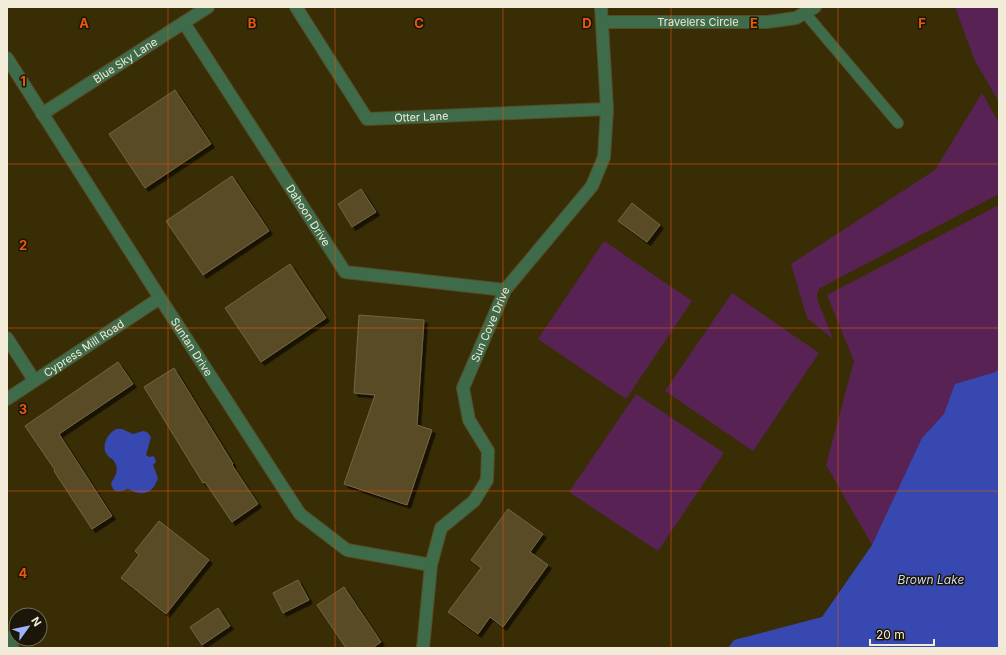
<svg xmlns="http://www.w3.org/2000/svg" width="1006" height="655" font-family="Inter,sans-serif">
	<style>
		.green { fill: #582354 }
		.water { fill: #3749b0 }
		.building { fill: #584b27; stroke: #736641; filter: url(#shadow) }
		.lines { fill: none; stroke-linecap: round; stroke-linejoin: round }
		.lane-casing { stroke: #574b27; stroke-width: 12 }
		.street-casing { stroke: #574b27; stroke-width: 14 }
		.lane { stroke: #3e6b49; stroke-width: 10 }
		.street { stroke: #3e6b49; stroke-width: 12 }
		.grid { fill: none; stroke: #e8590c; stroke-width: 1; stroke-opacity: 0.55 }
		.labels { text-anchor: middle; stroke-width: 3; stroke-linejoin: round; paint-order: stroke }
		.street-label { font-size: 11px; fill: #f2ebd7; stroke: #1b1607 }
		.water-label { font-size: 12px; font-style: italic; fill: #ced7f2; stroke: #1b1607 }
		.grid-label { font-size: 13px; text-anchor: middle; font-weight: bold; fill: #e8590c; stroke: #1b1607; stroke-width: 3; stroke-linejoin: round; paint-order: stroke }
	</style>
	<defs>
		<filter id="shadow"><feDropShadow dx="3.5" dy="3.5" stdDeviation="0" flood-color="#0009"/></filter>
	</defs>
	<rect width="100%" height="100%" fill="#392d06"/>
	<path class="green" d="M955,7H999V102L974,59Z
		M982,93L999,123V194L820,288L817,293V299L833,339L807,318L791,264L935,170Z
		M999,205V564L872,545L826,465L854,361L827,295Z
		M604,241L692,301L626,399L538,339Z
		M732,293L819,353L753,451L665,391Z
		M636,394L724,453L658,551L569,492Z"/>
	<path class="water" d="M999,368V648H728L734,640L822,617L872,545L922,438L944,414L955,384L996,372Z
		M116,429H122L133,434L143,431L147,432L151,437L146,455L149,457L153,456L155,458L156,462L153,465L158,478C153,494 142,497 128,489C119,492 113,494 111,483C116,476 120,468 113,460C112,458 109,458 108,456C100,447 107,434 116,429Z"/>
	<path class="building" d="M175,90L211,144L145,188L109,134Z
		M232,176L269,231L203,275L166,221Z
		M361,189L376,212L352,227L338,204Z
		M632,203L660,225L647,242L618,221Z
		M290,264L326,318L261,362L225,308Z
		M359,315L424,320L417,425L432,430L407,505L344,484L375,395L354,393Z
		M118,362L133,384L59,434L112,516L92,529L54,471L55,470L25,426Z
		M174,368L233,464L232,465L258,504L232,522L205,482L203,483L144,387Z
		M508,509L543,534L530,552L548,565L503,627L490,617L478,634L448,612L481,568L471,560Z
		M159,521L209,560L166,614L121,578L139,555L135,551Z
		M298,580L309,600L283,613L273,593Z
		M344,587L381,642L372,648H346L317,605Z
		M218,608L230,626L202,645L190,627Z"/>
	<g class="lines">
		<defs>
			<path id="lane" d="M805,13L898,123"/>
			<g id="street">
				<path id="s1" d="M296,7L367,119L607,109"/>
				<path id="s2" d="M602,22H767L796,18L815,7"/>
				<path id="s3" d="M184,23L345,272L505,290"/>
				<path id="s4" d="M7,58L160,298L300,514L347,550L431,565"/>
				<path id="s5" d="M42,114L208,7"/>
				<path d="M7,338L34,380"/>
				<path id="s6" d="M7,399L160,298"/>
				<path d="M7,638L13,648"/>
				<path id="s7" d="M423,648L431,565L441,528L474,501L487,480L488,451L469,420L463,388L505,290L592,186L604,157L607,109L601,7"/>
			</g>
		</defs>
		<use href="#lane" class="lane-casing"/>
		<use href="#street" class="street-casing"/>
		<use href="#lane" class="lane"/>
		<use href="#street" class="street"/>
	</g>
	<path class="grid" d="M168,7V648M335,7V648M503,7V648M671,7V648M838,7V648M7,164H999M7,328H999M7,491H999"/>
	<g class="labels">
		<g class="street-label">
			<text dy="4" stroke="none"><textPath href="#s2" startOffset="96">Travelers Circle</textPath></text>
			<text dy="4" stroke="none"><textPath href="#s5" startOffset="99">Blue Sky Lane</textPath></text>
			<text dy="4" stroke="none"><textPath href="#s1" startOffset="187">Otter Lane</textPath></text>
			<text dy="4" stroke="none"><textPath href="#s3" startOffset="229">Dahoon Drive</textPath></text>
			<text dy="4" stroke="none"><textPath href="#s7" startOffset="356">Sun Cove Drive</textPath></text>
			<text dy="4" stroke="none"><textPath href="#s6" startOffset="92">Cypress Mill Road</textPath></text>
			<text dy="4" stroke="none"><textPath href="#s4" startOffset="343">Suntan Drive</textPath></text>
		</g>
		<g class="water-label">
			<text x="931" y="584">Brown Lake</text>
		</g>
	</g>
	<g class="grid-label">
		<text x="84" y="28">A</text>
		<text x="252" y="28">B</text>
		<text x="419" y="28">C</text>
		<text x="587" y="28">D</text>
		<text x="754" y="28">E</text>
		<text x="922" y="28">F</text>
		<text x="23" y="86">1</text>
		<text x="23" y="250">2</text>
		<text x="23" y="414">3</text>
		<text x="23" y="578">4</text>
	</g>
	<rect width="1006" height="655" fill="none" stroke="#f2ebd7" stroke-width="16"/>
	<g transform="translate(28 627) rotate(57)"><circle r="19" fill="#1b1607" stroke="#716b5a"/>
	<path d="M0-3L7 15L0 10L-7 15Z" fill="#9db4fd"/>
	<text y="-6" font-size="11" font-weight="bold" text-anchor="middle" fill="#f2ebd7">N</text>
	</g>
	<path d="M870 639v6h64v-6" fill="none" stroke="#f2ebd7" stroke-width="2"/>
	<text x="876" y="639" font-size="12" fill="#f2ebd7" stroke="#1b1607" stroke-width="3" paint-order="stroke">20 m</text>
</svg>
